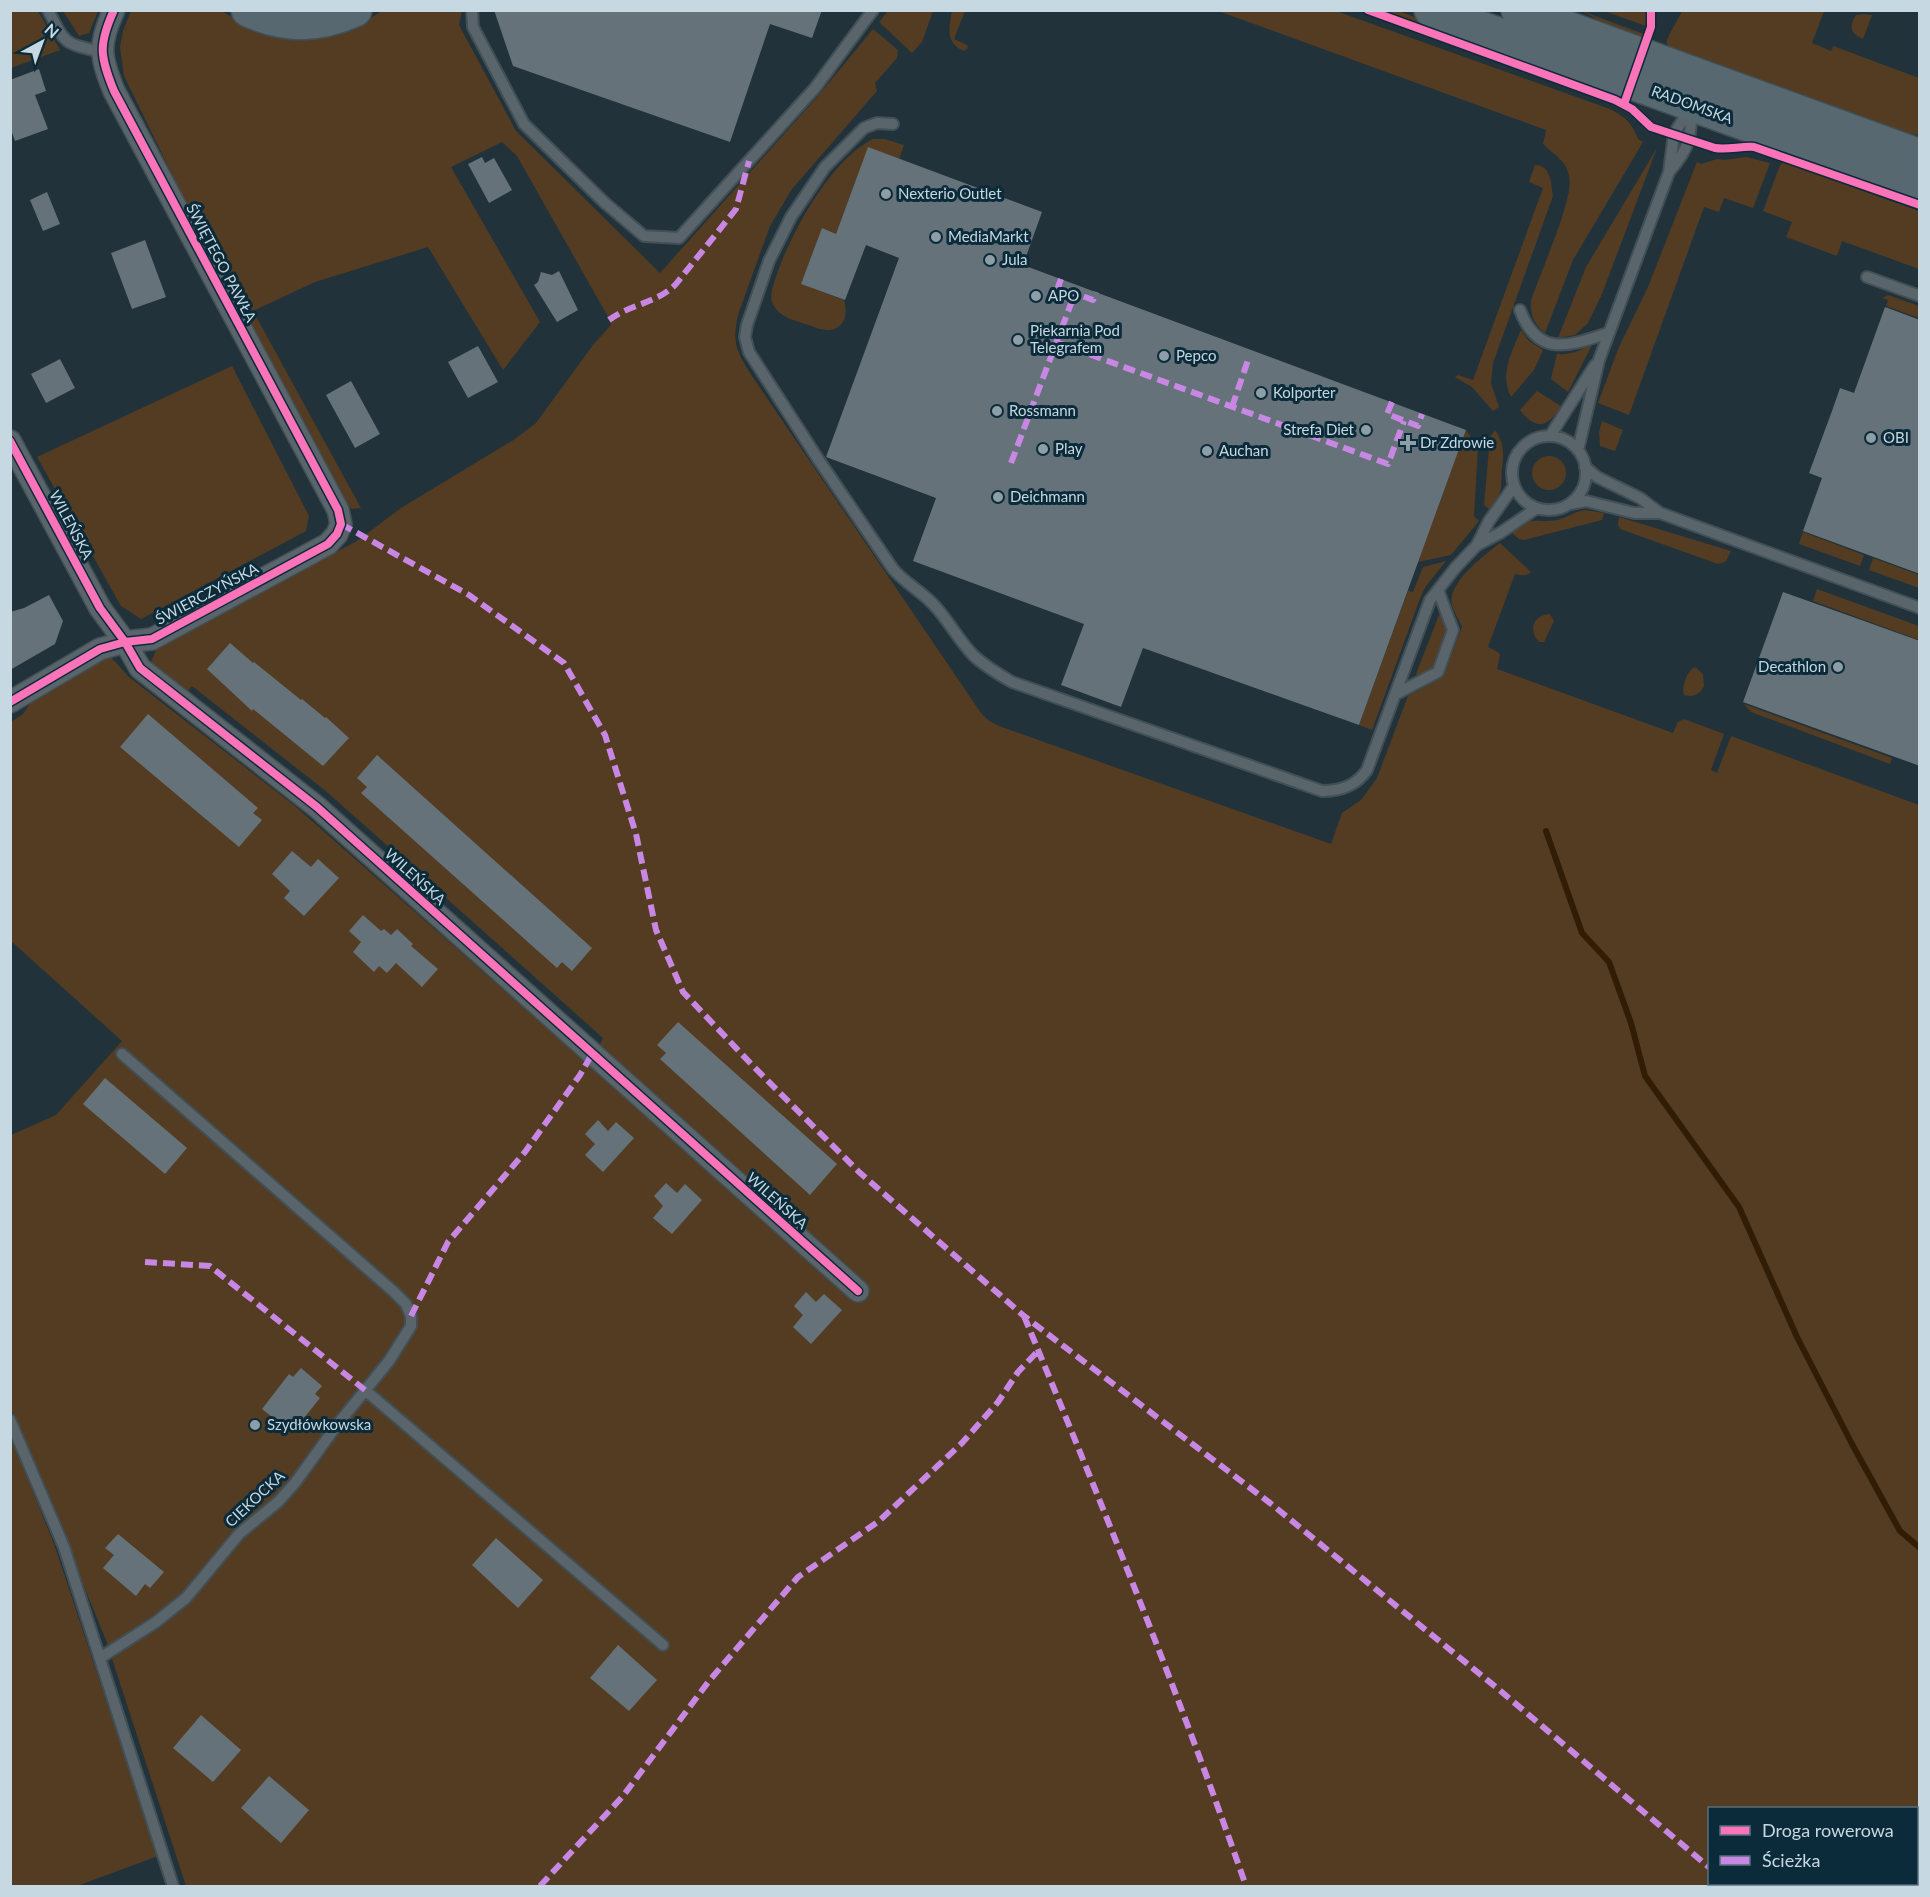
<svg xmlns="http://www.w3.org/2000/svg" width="1930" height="1897" font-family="Lato,sans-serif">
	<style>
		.green { fill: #533c22; fill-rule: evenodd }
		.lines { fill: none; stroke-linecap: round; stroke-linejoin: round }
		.stream { stroke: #311c06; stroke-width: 6 }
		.building { fill: #657279 }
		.lane-casing { stroke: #414f56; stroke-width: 14 }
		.street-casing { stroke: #414f56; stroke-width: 24 }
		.primary-casing { stroke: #414f56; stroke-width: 36 }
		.lane { stroke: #59656b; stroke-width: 10 }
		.street { stroke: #59656b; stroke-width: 21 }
		.primary { stroke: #586870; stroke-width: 33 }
		.quiet { stroke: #c787e3; stroke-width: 6; stroke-dasharray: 12 6; stroke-linecap: butt }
		.cycleway-casing { stroke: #0c2b3a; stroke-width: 11 }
		.cycleway { stroke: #fb73b8; stroke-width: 8 }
		.poi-dot { fill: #8d9ea7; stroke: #0c2b3a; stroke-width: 2 }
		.labels { text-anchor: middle; stroke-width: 6; stroke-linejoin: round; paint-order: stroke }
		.street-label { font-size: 15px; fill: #c6d8e1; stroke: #0c2b3a }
		.poi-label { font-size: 15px; fill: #c6d8e1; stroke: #0c2b3a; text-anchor: start }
	</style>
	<rect width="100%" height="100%" fill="#22323a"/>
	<path class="green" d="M11,10L38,11L60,50L11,68Z
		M63,11H98L89,33L79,36Z
		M131,11H222L254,31L295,39L315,38L354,28L382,11H462L459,25L516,131L660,273L817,97L873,29L898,50L897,58L875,83L877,91L792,189L770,226L739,312C731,342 736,351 752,376L981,713L988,720L999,726L1331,844L1342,813L1361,800L1377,778L1408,696L1443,677L1462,627C1459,620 1454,612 1452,605C1447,582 1484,556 1500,543L1531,572C1525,577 1522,575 1515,574L1488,647L1498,652L1500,655L1497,669L1673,733L1678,722L1684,719L1724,734L1711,770L1717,773L1731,736L1919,805V1886H186L106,1640L11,1409V1135L56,1115L122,1041L11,941V722L23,714L39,689L86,658L110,656L129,677L295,806L590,1066L603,1038L327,792L192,686L186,693L153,666L151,662L156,650L166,643L357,541L401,508L515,439L536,423L593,345L611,325L607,315L517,156L502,142L451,167L540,322L503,370L428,247L315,282L253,311L361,508L351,509L193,217L124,76L120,47L123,31ZM1710,1808H1916V1884H1710Z
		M888,11H933L922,42L912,53L879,22Z
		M952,11H965L954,39L967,45L968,48L964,51C945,43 949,28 952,11Z
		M1218,11H1336L1610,109C1624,116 1633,124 1638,139L1643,142L1573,260L1545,333C1534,324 1530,315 1531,301C1539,274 1575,199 1569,175C1565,159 1553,154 1543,144L1546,130Z
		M1379,11H1398L1615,89L1620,96H1617Z
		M1582,11L1644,34L1641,44Z
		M1604,11H1646V26Z
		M1682,11H1824L1812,43L1831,51L1833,46L1919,78V135L1869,126L1666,52L1668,44L1666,43C1670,31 1677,22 1682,11Z
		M1863,14L1872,15L1863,39C1851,34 1848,27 1856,15Z
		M873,139H885L904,145L899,159L868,148L836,234L823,229L801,284L844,300C848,313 845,330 827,330C820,330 812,326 805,324C794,320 780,317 774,306C767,296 775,282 778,271C793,229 832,159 873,139Z
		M1657,148L1602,294L1588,323L1575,335L1558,338L1586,267Z
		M1746,157L1770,163L1753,208L1724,198L1719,212L1704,207L1629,415L1598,403L1619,347L1648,287L1697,162L1701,164L1717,159L1724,160Z
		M1784,162L1919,211V269L1842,241L1837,256L1786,237L1792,222L1763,211L1780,165Z
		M1535,165C1551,165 1551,183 1553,196L1493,363L1491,383L1499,407L1493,411L1472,387L1455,377L1458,375L1473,380L1543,188L1529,182Z
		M1888,295L1919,306V318L1886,306L1888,300L1882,298Z
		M1521,330L1529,341L1543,350L1534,370L1511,397C1499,374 1512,352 1521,330Z
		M1594,341L1568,392L1551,379L1557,354C1572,355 1583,350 1594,341Z
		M232,366L309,516L306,531L141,619L121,606L37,457Z
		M1537,391L1561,406C1548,428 1536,431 1520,410Z
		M1602,421L1623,430L1615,451L1600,446L1599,432Z
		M1466,430L1478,447L1474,516L1479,521L1451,555L1418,562Z
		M1495,430C1504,443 1504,453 1502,468C1500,491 1505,489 1489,509L1484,505L1490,437Z
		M1532 473a17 17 0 1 1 34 0a17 17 0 1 1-34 0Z
		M1585,510L1604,513L1602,520L1524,540L1519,539L1512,533C1535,514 1534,524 1557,520C1567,518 1575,511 1585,510Z
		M1619,517L1731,551L1726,561L1718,564L1620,529L1618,525Z
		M1803,532L1864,555L1860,566L1799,544Z
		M1873,558L1919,575V588L1869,570Z
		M1446,561L1426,586L1421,596L1372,730L1359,725L1408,591L1413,592L1423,567Z
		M1817,589L1919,626V640L1813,601Z
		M1550,614L1554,621L1544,642H1539C1528,630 1533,615 1550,614Z
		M1439,615H1442L1447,629L1435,664L1430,670L1419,676L1416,674Z
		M1695,667L1703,674L1704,686C1700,694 1693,698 1684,695C1681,687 1687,671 1695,667Z
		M1744,704L1892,758L1890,764L1751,712Z
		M10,1435L54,1544L158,1856L77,1886H11Z"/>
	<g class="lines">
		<path class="stream" d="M1546,831L1582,933L1609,962L1631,1023L1645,1076L1739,1207L1797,1337L1852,1444L1900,1531L1920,1548"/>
	</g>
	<path class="building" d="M494,10H822L812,38L770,24L730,142L513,66Z
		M39,69L46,91L35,95L48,129L15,141L10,127V80Z
		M868,147L1042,212L1023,265L1466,430L1359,725L1143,648L1121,707L1061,685L1084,624L913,561L936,498L826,457L899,258L866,245L845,300L801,284L822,228L836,234Z
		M482,157L485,163L494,158L512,190L489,203L468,164Z
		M47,192L60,224L43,231L30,200Z
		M145,240L166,297L132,309L111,253Z
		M559,271L578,310L557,322L534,285L538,282L541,272L552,275Z
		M1885,307L1920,320V574L1803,531L1822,478L1809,473L1832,411L1840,388L1854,393Z
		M478,346L498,382L468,398L448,362Z
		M60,359L75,388L46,403L31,374Z
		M351,381L380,434L355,448L326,395Z
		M1783,592L1920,641V766L1743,702Z
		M49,595L63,621L55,644L10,670V612L24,608Z
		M230,643L253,663L254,662L301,700L302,699L325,718L326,717L349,738L323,766L253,709L252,711L207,669Z
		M148,714L258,808L253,813L262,820L239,847L120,747Z
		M377,755L592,948L572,971L562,962L557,968L361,793L367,787L357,778Z
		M292,851L311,867L318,859L339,878L304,916L284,898L290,891L272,874Z
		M363,915L381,931L384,929L391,935L397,929L413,944L411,946L438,969L422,987L396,963L387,973L379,966L374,972L353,952L361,942L349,931Z
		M678,1022L837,1164L810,1195L660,1059L666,1053L657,1045Z
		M105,1078L187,1148L165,1174L83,1104Z
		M598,1120L608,1131L616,1122L634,1138L603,1172L585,1155L595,1144L585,1134Z
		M666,1183L677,1193L685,1184L702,1200L672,1234L653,1218L663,1206L654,1196Z
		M806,1292L816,1302L824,1294L842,1310L811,1344L793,1327L803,1315L794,1306Z
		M301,1368L322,1386L315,1394L320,1398L292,1433L262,1409L289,1374L293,1377Z
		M118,1534L164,1572L150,1588L145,1584L136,1596L103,1568L114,1555L105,1548Z
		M496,1538L543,1580L518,1608L472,1565Z
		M618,1645L657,1680L629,1711L590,1678Z
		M201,1715L241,1750L213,1782L173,1748Z
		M269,1776L309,1810L281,1843L241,1808Z"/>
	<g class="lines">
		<defs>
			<path id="lane" d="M48,10C66,45 63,43 102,52
				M472,10L473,27L524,124L605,203L644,236L679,238L815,88L873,10
				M893,124L877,123L864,128L825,167L791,217L769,261L747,325L745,337L749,352L818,459L893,569C905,583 921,591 934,605C949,621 959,641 974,656C986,667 998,674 1012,682L1322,791C1341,791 1356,786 1367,770L1430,600L1456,567L1477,545L1489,521L1514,486
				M1669,172C1690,147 1690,141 1692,110
				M1867,277L1920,296
				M1520,310C1538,358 1569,346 1608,333
				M1550,436L1595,365
				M1512 473a37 37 0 1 1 74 0a37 37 0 1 1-74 0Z
				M1578,450L1599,360L1669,172L1674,134L1690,108
				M1585,467L1597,477L1640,498L1660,513L1920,608
				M1570,504L1586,501L1634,513H1660
				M1477,545L1500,533L1537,508
				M1396,694L1438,672L1453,630L1438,590
				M365,1390L663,1645
				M10,1420L64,1547L173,1886
				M100,1658L156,1622L186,1598L239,1534L278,1502L295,1483L337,1425L389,1361L411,1326V1316L406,1304L393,1291L122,1054"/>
			<path id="street" d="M10,441L100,608L125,642L140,668L317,807L858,1291
				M10,702L100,649L125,642L152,639L328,544L337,534L341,524L338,510L114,91C100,56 98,45 114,10"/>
			<path id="primary" d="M248,10C285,27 317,27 355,10
				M1431,10L1920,187
				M1518,10L1920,156"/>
		</defs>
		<use href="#lane" class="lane-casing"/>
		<use href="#street" class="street-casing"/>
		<use href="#primary" class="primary-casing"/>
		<use href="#lane" class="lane"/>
		<use href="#street" class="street"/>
		<use href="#primary" class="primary"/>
		<path class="quiet" d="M1061,279L1058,287L1093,300L1096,292
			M609,320C630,304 658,303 676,284L736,209L749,161
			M1056,342L1388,464L1404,421
			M1392,402L1387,414L1418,426L1422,414
			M1232,407L1249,357
			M1011,463L1075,293
			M341,524L469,595L564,663L605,735L636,834L656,930L683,992L754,1067L859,1172L1024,1316L1270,1503L1497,1688L1710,1868
			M145,1262L210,1266L365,1390
			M411,1316L448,1242L525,1152L580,1075L592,1054
			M1024,1316C1102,1504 1179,1694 1246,1886
			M1728,1884L1731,1886
			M540,1886L623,1796L709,1681L798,1577L879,1521L962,1443L998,1402L1018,1372L1038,1351"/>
		<defs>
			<path id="cycleway" d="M1368,10L1615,100L1632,109L1651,127L1715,148C1728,150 1741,146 1754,147L1920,205
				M1624,104L1651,27V10
				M10,441L100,608L125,642L140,668L317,807L858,1291
				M10,702L100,649L125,642L152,639L328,544L337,534L341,524L338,510L114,91C100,56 98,45 114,10"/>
		</defs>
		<use href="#cycleway" class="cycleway-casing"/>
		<use href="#cycleway" class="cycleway"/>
	</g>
	<g class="poi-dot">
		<circle cx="886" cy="194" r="6"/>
		<circle cx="936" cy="237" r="6"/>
		<circle cx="990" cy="260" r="6"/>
		<circle cx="1036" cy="296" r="6"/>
		<circle cx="1018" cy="340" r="6"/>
		<circle cx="1164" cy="356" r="6"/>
		<circle cx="1261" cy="393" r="6"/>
		<circle cx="997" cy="411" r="6"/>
		<circle cx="1366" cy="430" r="6"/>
		<circle cx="1871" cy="438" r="6"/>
		<path d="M1405 434h6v6h6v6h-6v6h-6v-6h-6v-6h6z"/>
		<circle cx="1043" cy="449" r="6"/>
		<circle cx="1207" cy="451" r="6"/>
		<circle cx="998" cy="497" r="6"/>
		<circle cx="1838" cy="667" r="6"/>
		<circle cx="255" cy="1425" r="6"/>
	</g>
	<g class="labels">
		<g class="street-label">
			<text transform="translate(1692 105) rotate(20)" y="5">RADOMSKA</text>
			<text transform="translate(221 263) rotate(62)" y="5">ŚWIĘTEGO PAWŁA</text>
			<text transform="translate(71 525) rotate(62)" y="5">WILEŃSKA</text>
			<text transform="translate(207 594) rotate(-28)" y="5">ŚWIERCZYŃSKA</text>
			<text transform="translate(415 877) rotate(42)" y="5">WILEŃSKA</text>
			<text transform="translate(777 1201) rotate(42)" y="5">WILEŃSKA</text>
			<text transform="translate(255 1499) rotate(-43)" y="5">CIEKOCKA</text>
		</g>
		<g class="poi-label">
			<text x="898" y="199">Nexterio Outlet</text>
			<text x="948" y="242">MediaMarkt</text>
			<text x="1002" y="265">Jula</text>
			<text x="1048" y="301">APO</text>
			<text x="1030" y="336">Piekarnia Pod<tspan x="1030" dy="17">Telegrafem</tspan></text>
			<text x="1176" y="361">Pepco</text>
			<text x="1273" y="398">Kolporter</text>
			<text x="1009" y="416">Rossmann</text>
			<text x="1354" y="435" text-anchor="end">Strefa Diet</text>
			<text x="1883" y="443">OBI</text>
			<text x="1420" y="448">Dr Zdrowie</text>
			<text x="1055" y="454">Play</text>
			<text x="1219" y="456">Auchan</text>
			<text x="1010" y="502">Deichmann</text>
			<text x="1826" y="672" text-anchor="end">Decathlon</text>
			<text x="267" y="1430">Szydłówkowska</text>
		</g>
	</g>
	<rect width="1930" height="1897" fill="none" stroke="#c6d8e1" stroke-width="24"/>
	<rect x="1708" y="1807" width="210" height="78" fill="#0c2b3a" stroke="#56707d" stroke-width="1.5"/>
	<rect x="1720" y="1826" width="30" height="9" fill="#fb73b8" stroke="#56707d" stroke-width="1.5"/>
	<text x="1762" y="1837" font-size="18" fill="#c6d8e1">Droga rowerowa</text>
	<rect x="1720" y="1856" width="30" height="9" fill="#c787e3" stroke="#56707d" stroke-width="1.5"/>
	<text x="1762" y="1867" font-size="18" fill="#c6d8e1">Ścieżka</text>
	<g transform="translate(42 42) rotate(41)" stroke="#0c2b3a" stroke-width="4.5" paint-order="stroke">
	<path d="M0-4.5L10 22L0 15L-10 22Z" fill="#c6d8e1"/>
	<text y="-9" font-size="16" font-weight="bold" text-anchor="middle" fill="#c6d8e1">N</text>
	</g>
</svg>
